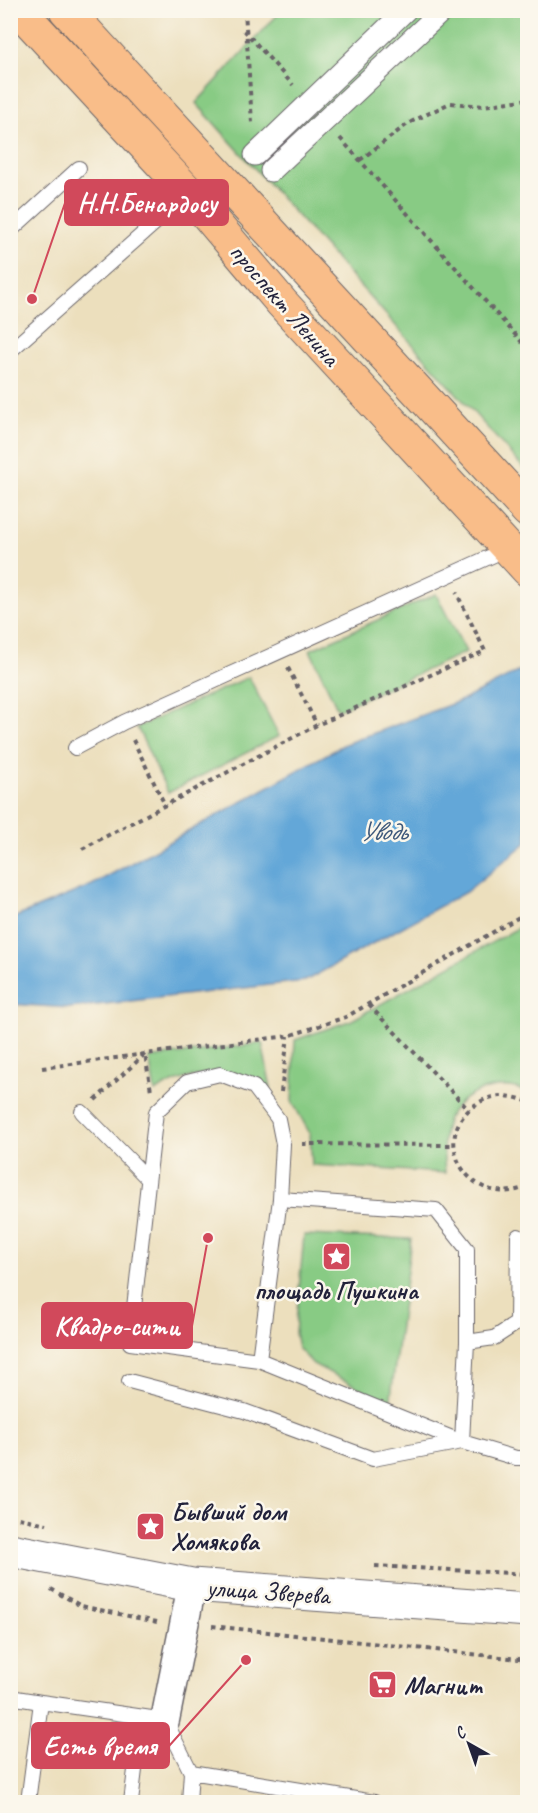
<svg xmlns="http://www.w3.org/2000/svg" width="538" height="1813" font-family="Caveat,sans-serif">
	<style>
		.green { fill: #88cb84; stroke: #557660; stroke-width: 1.5 }
		.water { fill: #63a7d8; stroke: #42648a; stroke-width: 1.5 }
		.lines { fill: none; stroke-linecap: round; stroke-linejoin: round }
		.service-casing { stroke: #696468; stroke-width: 16 }
		.pedestrian-casing { stroke: #696468; stroke-width: 23 }
		.minor-casing { stroke: #696468; stroke-width: 31 }
		.tertiary-casing { stroke: #696468; stroke-width: 35 }
		.trunk-casing { stroke: #696468; stroke-width: 35 }
		.path { stroke: #696468; stroke-width: 4; stroke-dasharray: 4.5 4.5; stroke-linecap: butt }
		.service { stroke: #fff; stroke-width: 14 }
		.pedestrian { stroke: #fff; stroke-width: 21 }
		.minor { stroke: #fff; stroke-width: 28 }
		.tertiary { stroke: #fff; stroke-width: 33 }
		.trunk { stroke: #f9bd89; stroke-width: 33 }
		.labels { text-anchor: middle; stroke-width: 5; stroke-linejoin: round; paint-order: stroke }
		.street-label { font-size: 26px; fill: #22223b; stroke: #fbf7ec }
		.poi-label { font-size: 26px; font-weight: bold; fill: #22223b; stroke: #fbf7ec; text-anchor: start }
		.water-label { font-size: 27px; font-style: italic; fill: #3c577a; stroke: #fbf7ec }
		.leader { fill: none; stroke: #d1495b; stroke-width: 2 }
		.callout-dot { fill: #d1495b; stroke: #fbf7ec; stroke-width: 2 }
		.callout { fill: #d1495b; stroke: #d1495b; stroke-width: 2 }
		.callout-label { font-size: 27px; text-anchor: middle; font-weight: bold; fill: #fff }
	</style>
	<rect width="100%" height="100%" fill="#fbf7ec"/>
	<filter id="ink" filterUnits="userSpaceOnUse"><feTurbulence type="fractalNoise" baseFrequency=".0167" numOctaves="2"/><feDisplacementMap in="SourceGraphic" scale="12" xChannelSelector="R" yChannelSelector="G"/><feConvolveMatrix kernelMatrix="1 2 1 2 8 2 1 2 1" color-interpolation-filters="sRGB"/></filter>
	<filter id="wash" filterUnits="userSpaceOnUse"><feTurbulence type="fractalNoise" baseFrequency=".008" numOctaves="4" result="noise"/><feDisplacementMap in="SourceGraphic" scale="24" xChannelSelector="R" yChannelSelector="G"/><feGaussianBlur stdDeviation="1.35" result="paint"/><feColorMatrix in="noise" values="0 0 0 0 0 0 0 0 0 0 0 0 0 0 0 0 0 1.4 0 .05"/><feComposite in="paint" operator="in"/></filter>
	<g filter="url(#wash)">
		<rect width="100%" height="100%" fill="#ecdfbd"/>
		<path class="green" d="M281,11H527V472L196,103Z
			M436,594L466,652L338,710L310,650Z
			M249,677L279,736L168,793L137,727Z
			M527,923V1093C502,1077 457,1093 447,1121C441,1139 444,1156 445,1173L312,1165L310,1134L292,1101L295,1040L352,1020Z
			M262,1043L271,1088C232,1070 192,1069 155,1092L149,1058Z
			M304,1235L411,1239L390,1404L313,1364L298,1348L295,1333Z"/>
		<path class="water" d="M527,667V842L466,892L305,981L70,1008L11,1004V919L92,885L345,744L465,699Z"/>
	</g>
	<g filter="url(#ink)">
		<g class="lines">
			<defs>
				<path id="service" d="M10,231L79,168
					M10,351L189,193
					M75,748L124,722L507,549
					M82,1112L148,1179
					M467,1342L494,1338L517,1323L518,1236
					M259,1360L280,1199L283,1144L278,1119L254,1087L220,1074L187,1082L156,1112L130,1343L259,1360L462,1442L516,1458H528
					M129,1381L244,1411L373,1459L462,1442L467,1342V1249L436,1210L280,1199
					M10,1697L41,1702
					M28,1802L41,1702L165,1720L191,1772L374,1802
					M131,1802L135,1770
					M189,1802L191,1772"/>
				<path id="pedestrian" d="M255,155L406,10
					M271,171L443,10"/>
				<path id="minor" d="M165,1720L192,1585"/>
				<path id="tertiary" d="M10,1550L192,1585L528,1610"/>
				<path id="trunk" d="M19,10L189,193L282,303L528,570
					M66,10L528,511"/>
			</defs>
			<use href="#service" class="service-casing"/>
			<use href="#pedestrian" class="pedestrian-casing"/>
			<use href="#minor" class="minor-casing"/>
			<use href="#tertiary" class="tertiary-casing"/>
			<use href="#trunk" class="trunk-casing"/>
			<path class="path" d="M245,10L252,123
				M244,30L293,85
				M340,138L528,349
				M360,160L409,123L450,103L484,106L528,99
				M288,668L317,725
				M133,740L165,805
				M82,849L317,725L485,651L456,592
				M519,918L528,924
				M369,1005L469,1110
				M42,1068L145,1054L151,1091
				M281,1092L288,1036
				M95,1100L145,1054L288,1036L346,1017L528,912
				M528,1102C510,1094 492,1093 475,1105C426,1140 472,1212 528,1186
				M302,1144L454,1145
				M10,1516L47,1524
				M375,1566L528,1574
				M51,1589L81,1606L157,1622
				M212,1626L528,1660"/>
			<use href="#service" class="service"/>
			<use href="#pedestrian" class="pedestrian"/>
			<use href="#minor" class="minor"/>
			<use href="#tertiary" class="tertiary"/>
			<use href="#trunk" class="trunk"/>
		</g>
	</g>
	<defs>
		<symbol id="sight-square" viewBox="-11 -11 22 22"><rect x="-9" y="-9" width="18" height="18" rx="4" fill="#d1495b" stroke="#fbf7ec"/><path d="M0-6L1.8-2.2L6-1.7L2.9 1.2L3.7 5.4L0 3.3L-3.7 5.4L-2.9 1.2L-6-1.7L-1.8-2.2Z" fill="#fff"/></symbol>
		<symbol id="supermarket-square" viewBox="-11 -11 22 22"><rect x="-9" y="-9" width="18" height="18" rx="4" fill="#d1495b" stroke="#fbf7ec"/><path d="M-6-5.5h2.5l.6 2H6L4.5 2H-2.5L-4.4-4H-6ZM-1.5 3.2a1.3 1.3 0 1 0 .1 0ZM3 3.2a1.3 1.3 0 1 0 .1 0Z" fill="#fff"/></symbol>
	</defs>
	<g fill-rule="evenodd">
		<use href="#sight-square" x="320" y="1240" width="33" height="33"/>
		<use href="#sight-square" x="134" y="1510" width="33" height="33"/>
		<use href="#supermarket-square" x="366" y="1668" width="33" height="33"/>
	</g>
	<g class="labels">
		<g class="street-label">
			<text transform="translate(285 304) rotate(49)" y="9">проспект Ленина</text>
			<text transform="translate(268 1591) rotate(4)" y="9">улица Зверева</text>
		</g>
		<g class="poi-label">
			<text x="336" y="1299" text-anchor="middle">площадь Пушкина</text>
			<text x="171" y="1520">Бывший дом<tspan x="171" dy="30">Хомякова</tspan></text>
			<text x="404" y="1694">Магнит</text>
		</g>
		<g class="water-label">
			<text x="383" y="840">Уводь</text>
		</g>
	</g>
	<path class="leader" d="M32 299L65 203M208 1238L192 1326M246 1660L169 1746"/>
	<g class="callout-dot">
		<circle cx="32" cy="299" r="6"/>
		<circle cx="208" cy="1238" r="6"/>
		<circle cx="246" cy="1660" r="6"/>
	</g>
	<g class="callout">
		<rect x="65" y="180" width="163" height="45" rx="6"/>
		<rect x="42" y="1303" width="150" height="45" rx="6"/>
		<rect x="32" y="1723" width="137" height="45" rx="6"/>
	</g>
	<g class="callout-label">
		<text x="147" y="212">Н.Н.Бенардосу</text>
		<text x="117" y="1335">Квадро-сити</text>
		<text x="100" y="1755">Есть время</text>
	</g>
	<rect width="538" height="1813" fill="none" stroke="#fbf7ec" stroke-width="36"/>
	<g transform="translate(469 1744) rotate(320)" stroke="#fbf7ec" stroke-width="4.5" paint-order="stroke">
	<path d="M0-4.5L10 22L0 15L-10 22Z" fill="#22223b"/>
	<text y="-9" font-size="16" font-weight="bold" text-anchor="middle" fill="#22223b">С</text>
	</g>
</svg>
